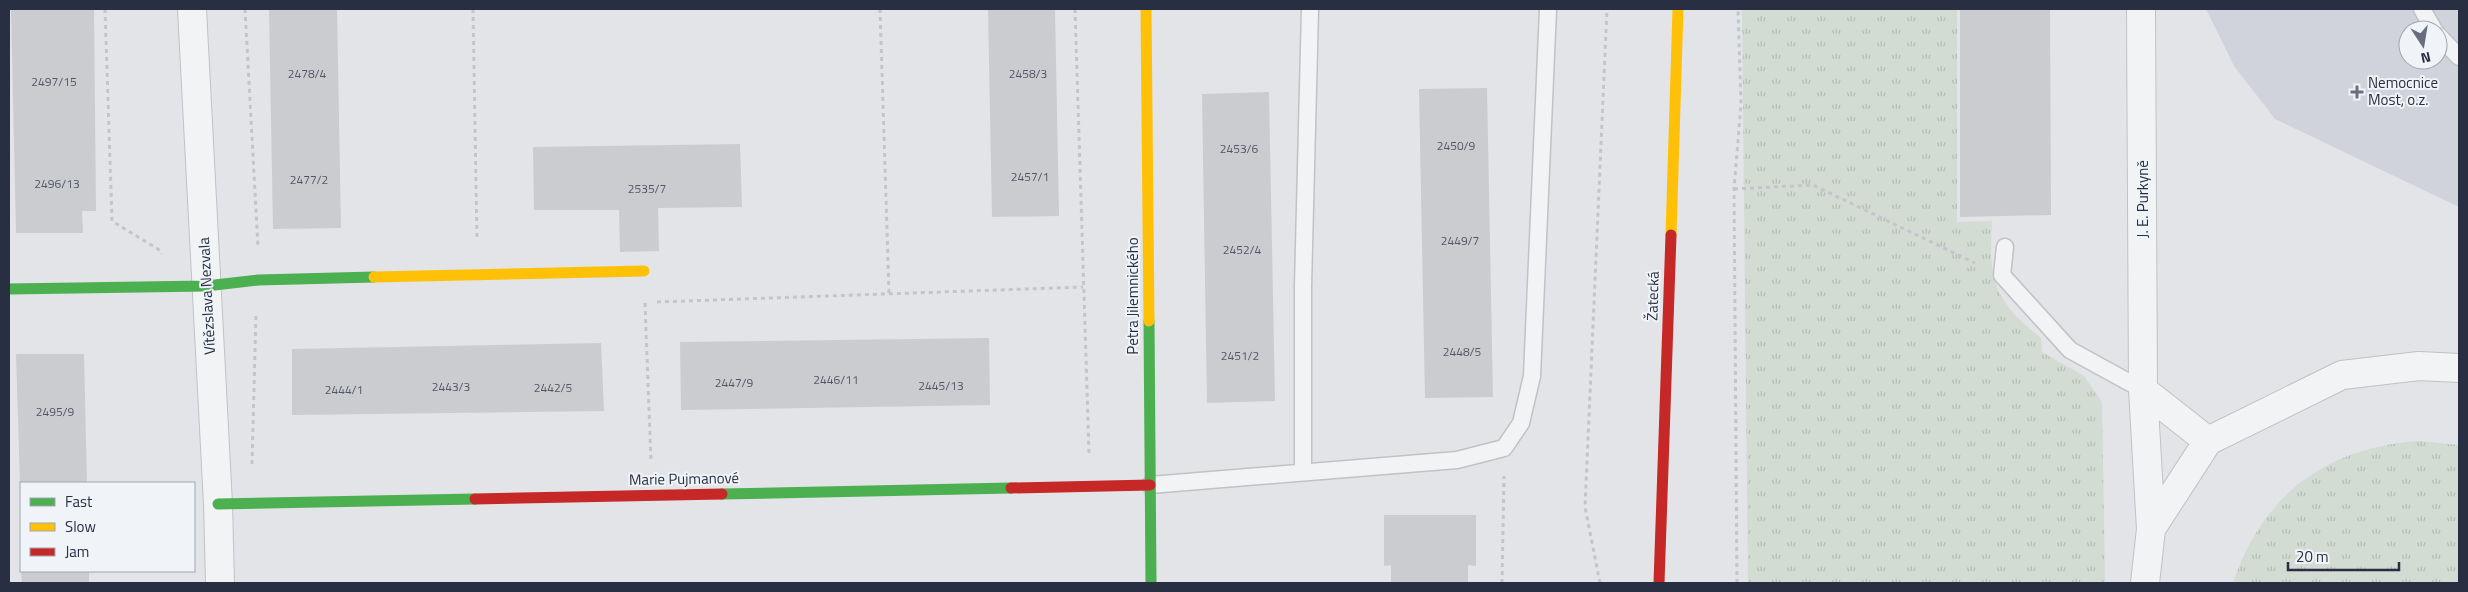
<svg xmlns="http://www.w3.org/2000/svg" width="2468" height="592" font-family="'Titillium Web',sans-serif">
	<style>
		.built { fill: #d0d3db; fill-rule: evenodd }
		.grass { fill: url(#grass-tufts) }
		.building { fill: #cbccd0 }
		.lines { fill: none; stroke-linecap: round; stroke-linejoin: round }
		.lane-casing { stroke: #c0c2c6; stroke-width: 19 }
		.street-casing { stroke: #c0c2c6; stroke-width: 30 }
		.path { stroke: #c3c5ca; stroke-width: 3; stroke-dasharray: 4 4; stroke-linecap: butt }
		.lane { stroke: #f2f3f5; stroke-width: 16 }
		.street { stroke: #f2f3f5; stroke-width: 28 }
		.fast { stroke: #4caf50; stroke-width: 11 }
		.slow { stroke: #ffc107; stroke-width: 11 }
		.jam { stroke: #c62828; stroke-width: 11 }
		.poi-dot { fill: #696e7d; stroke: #f0f3f7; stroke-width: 2 }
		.labels { text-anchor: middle; stroke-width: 4; stroke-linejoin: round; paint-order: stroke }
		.number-label { font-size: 12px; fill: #525767 }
		.poi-label { font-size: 15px; fill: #282f43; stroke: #f0f3f7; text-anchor: start }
		.street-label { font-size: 15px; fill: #282f43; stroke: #f0f3f7 }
	</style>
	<defs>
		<pattern id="grass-tufts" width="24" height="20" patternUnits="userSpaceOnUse" patternTransform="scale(1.25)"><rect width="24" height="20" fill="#d2dcd3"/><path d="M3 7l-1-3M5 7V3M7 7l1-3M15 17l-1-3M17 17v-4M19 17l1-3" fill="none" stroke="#b4bdb6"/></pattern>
	</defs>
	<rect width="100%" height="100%" fill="#e2e4e8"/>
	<path class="built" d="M2206,9H2459V207L2275,119L2234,66ZM2408,30H2438V60H2408Z"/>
	<path class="grass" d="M1742,9H1957V222L1992,221C1988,280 1994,301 2041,338L2042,352L2084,376L2102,402L2105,583H1748Z
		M2419,441L2459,445V583H2233C2262,495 2327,447 2419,441Z"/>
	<path class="building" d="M11,9H94L96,211H82L83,233H16Z
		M269,9H337L341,228L273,229Z
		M988,9H1055L1059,216L992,217Z
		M1960,9H2050L2051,215L1960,217Z
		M1487,88L1493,397L1425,398L1419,89Z
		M1269,92L1275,401L1207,403L1202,94Z
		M740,144L742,207L658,208L659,251L620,252L619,210H534L533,147Z
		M989,338L990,405L681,410L680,342Z
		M601,343L604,411L292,415V349Z
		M16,354H84L87,483H20Z
		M1384,515H1476V566L1468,565V583H1391V565L1384,566Z
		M21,571H89V583H22Z"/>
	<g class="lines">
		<defs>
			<path id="lane" d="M2422,9L2434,30
				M2438,35L2459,57
				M2005,247L2002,275L2070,350L2143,390
				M1303,472V286L1310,9
				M1150,485L1457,460L1504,448L1521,423L1532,376L1548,9"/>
			<path id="street" d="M192,9L218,504L220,583
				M2141,9L2143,390L2208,441
				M2143,390L2151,529
				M2145,583L2151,529L2208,441L2342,375L2419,366L2459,368"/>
		</defs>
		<use href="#lane" class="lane-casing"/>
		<use href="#street" class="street-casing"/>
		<path class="path" d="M105,9L112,221L161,251V254
			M245,9L258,247
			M473,9L477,241
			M880,9L889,293
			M1075,9L1089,453
			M1734,189L1813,185L1975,263
			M657,302L1083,287
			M645,303L651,462
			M252,464L256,313
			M1502,583L1504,476
			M1600,583L1585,507L1607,9
			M1737,583L1734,189L1741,104L1738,9"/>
		<use href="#lane" class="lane"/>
		<use href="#street" class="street"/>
		<path class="fast" d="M9,289L206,286L258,280L374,277
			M1149,321L1151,583
			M722,494L1011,488
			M218,504L475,499"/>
		<path class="slow" d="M1146,9L1149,321
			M1671,235L1678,9
			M374,277L644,271"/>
		<path class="jam" d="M1011,488L1150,485
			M475,499L722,494
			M1659,583L1671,235"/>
	</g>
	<path class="poi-dot" d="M2354.5 84.5h5v5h5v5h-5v5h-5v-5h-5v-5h5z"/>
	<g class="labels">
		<g class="number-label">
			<text x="307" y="78">2478/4</text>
			<text x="1028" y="78">2458/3</text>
			<text x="54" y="86">2497/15</text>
			<text x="1456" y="150">2450/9</text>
			<text x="1239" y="153">2453/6</text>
			<text x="1030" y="181">2457/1</text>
			<text x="309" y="184">2477/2</text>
			<text x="57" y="188">2496/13</text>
			<text x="647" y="193">2535/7</text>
			<text x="1460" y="245">2449/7</text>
			<text x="1242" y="254">2452/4</text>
			<text x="1462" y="356">2448/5</text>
			<text x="1240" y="360">2451/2</text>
			<text x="836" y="384">2446/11</text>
			<text x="734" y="387">2447/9</text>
			<text x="941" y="390">2445/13</text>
			<text x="451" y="391">2443/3</text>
			<text x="553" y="392">2442/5</text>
			<text x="344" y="394">2444/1</text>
			<text x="55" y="416">2495/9</text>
		</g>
		<g class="poi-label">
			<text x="2368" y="88">Nemocnice<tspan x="2368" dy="17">Most, o.z.</tspan></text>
		</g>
		<g class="street-label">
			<text transform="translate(2143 199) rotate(-90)" y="5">J. E. Purkyně</text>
			<text transform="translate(207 296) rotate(-93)" y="5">Vítězslava Nezvala</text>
			<text transform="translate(1133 296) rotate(-90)" y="5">Petra Jilemnického</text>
			<text transform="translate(1653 296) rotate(-88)" y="5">Žatecká</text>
			<text transform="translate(684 479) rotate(-1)" y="5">Marie Pujmanové</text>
		</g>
	</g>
	<rect width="2468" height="592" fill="none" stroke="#282f43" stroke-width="20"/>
	<rect x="20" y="482" width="175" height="90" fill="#f0f3f7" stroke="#a0a5af"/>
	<rect x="30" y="498" width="25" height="8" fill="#4caf50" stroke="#a0a5af"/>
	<text x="65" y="507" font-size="15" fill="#282f43">Fast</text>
	<rect x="30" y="523" width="25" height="8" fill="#ffc107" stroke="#a0a5af"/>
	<text x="65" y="532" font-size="15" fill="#282f43">Slow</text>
	<rect x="30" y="548" width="25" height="8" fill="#c62828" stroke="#a0a5af"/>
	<text x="65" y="557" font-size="15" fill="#282f43">Jam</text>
	<g transform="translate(2423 45) rotate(168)"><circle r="24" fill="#f0f3f7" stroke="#a0a5af"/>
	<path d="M0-4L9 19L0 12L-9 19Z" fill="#696e7d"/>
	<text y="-8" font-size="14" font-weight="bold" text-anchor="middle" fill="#282f43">N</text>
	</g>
	<path d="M2288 562v8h111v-8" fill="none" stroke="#282f43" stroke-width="2.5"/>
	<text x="2296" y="562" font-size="15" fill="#282f43" stroke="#f0f3f7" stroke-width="4" paint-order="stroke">20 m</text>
</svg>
